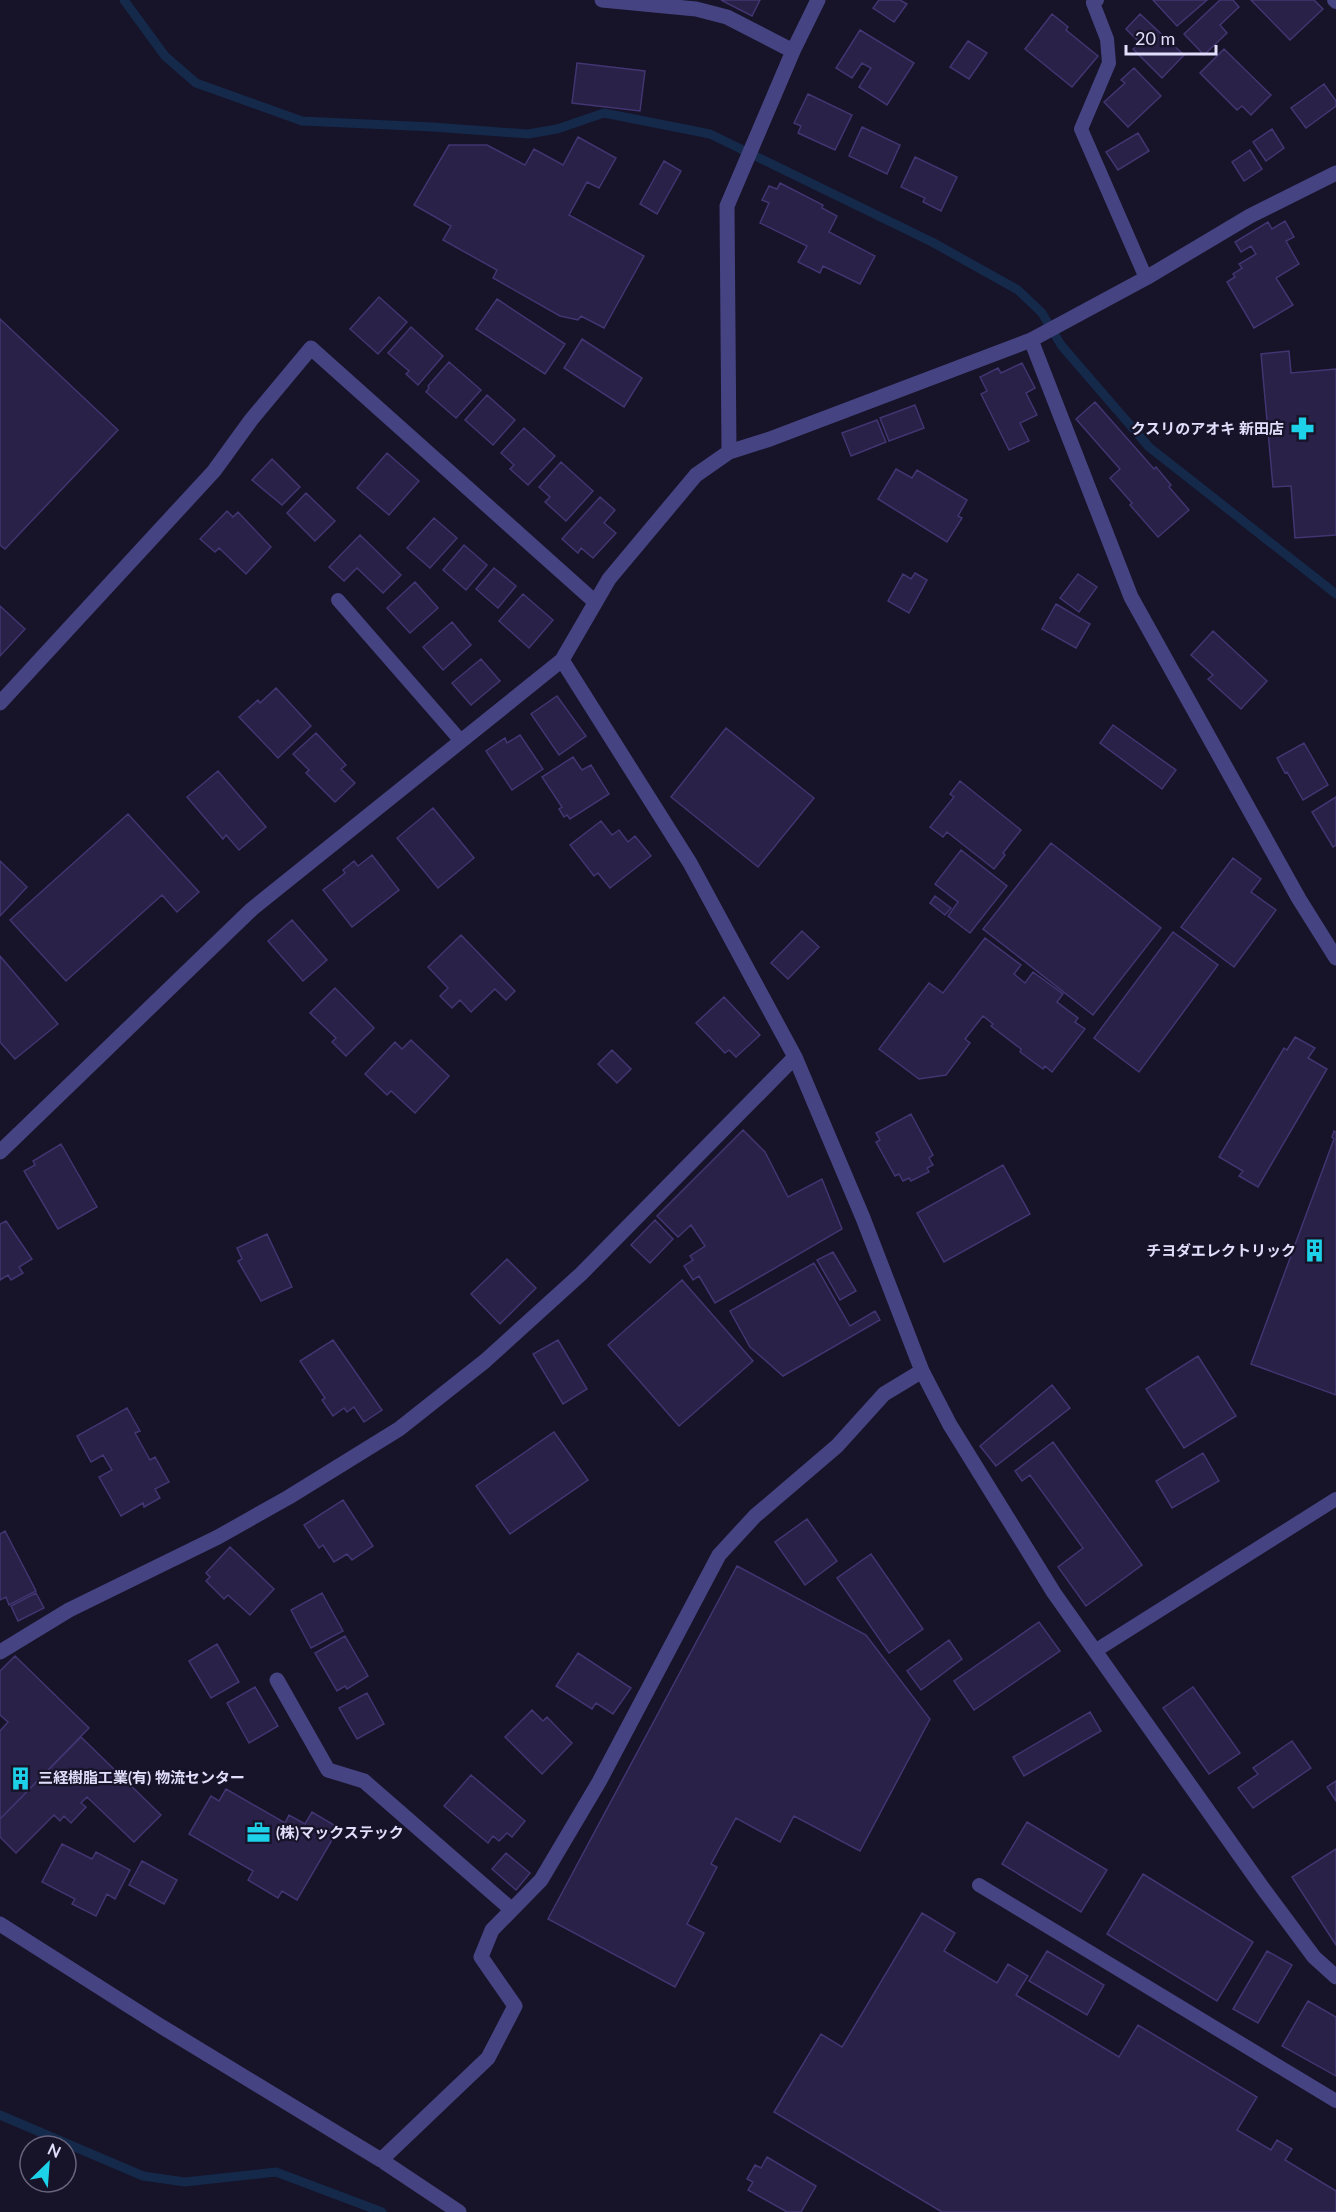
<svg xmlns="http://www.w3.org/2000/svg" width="1336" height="2212" font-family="Lato,'Noto Sans JP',sans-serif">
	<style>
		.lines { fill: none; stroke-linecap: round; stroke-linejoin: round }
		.stream { stroke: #15294b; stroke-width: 9 }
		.building { fill: #292147; stroke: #423571; stroke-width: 1.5 }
		.lane { stroke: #464382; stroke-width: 14 }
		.street { stroke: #464382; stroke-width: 15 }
		.labels { text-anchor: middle; stroke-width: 4.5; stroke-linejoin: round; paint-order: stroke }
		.poi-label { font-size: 15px; font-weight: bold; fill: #e1defc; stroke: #171328; text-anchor: end }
	</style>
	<rect width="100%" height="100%" fill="#171328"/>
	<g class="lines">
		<path class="stream" d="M124,0L165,56L196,83L302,121L433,127L528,134L557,129L604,113L710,134L932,242L1018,290L1042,313L1061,345L1149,447L1336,594
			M0,2115L143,2176L185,2182L276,2172L382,2212"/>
	</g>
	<path class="building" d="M721,0H760L752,16Z
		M879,0H900L907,4L894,22L873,8Z
		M1153,0H1207L1177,26Z
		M1220,0H1233L1239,7L1220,25L1227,33L1204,55L1184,34Z
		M1251,0H1314L1323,9L1290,40Z
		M1052,14L1068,27L1066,30L1098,56L1072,87L1025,49Z
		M1140,14L1184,55L1162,78L1133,49L1140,43L1126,29Z
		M860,30L914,63L887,105L859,87L871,68L862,63L852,78L836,68Z
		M968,41L987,53L969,79L950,67Z
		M1224,49L1271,95L1251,115L1242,106L1237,110L1200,73Z
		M577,63L645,71L640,111L572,103Z
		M1134,68L1161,96L1128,127L1104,102L1125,83L1121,80Z
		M1324,84L1336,101V106L1306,128L1291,108Z
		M808,94L852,115L835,150L798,133L801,126L794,123Z
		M862,127L900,145L887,174L849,156Z
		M1272,129L1284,148L1266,161L1253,142Z
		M1138,133L1149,151L1118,170L1106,152Z
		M578,137L616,158L599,188L587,182L569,215L644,256L604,328L581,316L578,320L560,316L493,278L497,270L443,240L451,226L414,205L449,145H487L525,165L534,149L563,165Z
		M1250,150L1262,169L1244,181L1232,162Z
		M915,157L957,177L941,211L923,202L925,198L901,187Z
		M664,161L681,171L657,214L640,204Z
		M780,183L823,205L822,208L837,216L829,232L875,256L860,284L823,266L820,273L798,262L807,246L760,223L769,203L762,200L769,186L777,189Z
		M1285,221L1294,237L1286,241L1299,264L1276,278L1293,305L1254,328L1227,282L1235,277L1233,274L1242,268L1239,264L1256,254L1251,246L1241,252L1235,242L1268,222L1272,229Z
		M379,297L407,322L378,354L350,329Z
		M497,299L565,344L545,374L476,329Z
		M0,319L118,430L5,549L0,545Z
		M411,327L443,356L418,385L406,374L409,371L388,353Z
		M582,339L642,378L624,407L564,368Z
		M1289,351L1291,373L1336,369V535L1295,538L1291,486L1273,487L1261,354Z
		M449,362L481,390L456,418L426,392L429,388L428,386Z
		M1022,363L1035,388L1026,393L1037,415L1020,423L1029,441L1009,450L981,394L987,391L980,377L998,368L1001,373Z
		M487,395L515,420L493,445L465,420Z
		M1095,402L1154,469L1156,467L1171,485L1169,487L1189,510L1158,537L1130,505L1132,503L1110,478L1120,469L1076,419Z
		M915,405L924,428L889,441L880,418Z
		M877,420L886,442L851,456L842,433Z
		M524,428L555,456L528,485L510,469L514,465L501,453Z
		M387,453L419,481L389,515L357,488Z
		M272,459L300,487L282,505L252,480Z
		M561,462L593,491L566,521L545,502L550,497L539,487Z
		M896,469L912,478L917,470L967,500L958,516L962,518L947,542L878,499Z
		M306,493L335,521L315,541L287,513Z
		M600,497L615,510L604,523L616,533L593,558L581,548L578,553L562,539Z
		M227,511L233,517L238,512L271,547L246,574L219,548L215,552L200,539Z
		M434,518L457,538L430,568L407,548Z
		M360,535L401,575L383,593L357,568L344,581L329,567Z
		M464,545L487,565L466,590L443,570Z
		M494,568L516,586L498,608L476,589Z
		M915,573L927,580L909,613L888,601L903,574L911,579Z
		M1078,574L1097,587L1079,612L1060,598Z
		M415,582L438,608L410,633L387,608Z
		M523,594L553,620L529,648L499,621Z
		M1056,604L1090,624L1076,648L1042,629Z
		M0,606L25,629L0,656Z
		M452,622L471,645L443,670L423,647Z
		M1213,631L1267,681L1241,709L1208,679L1213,675L1191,655Z
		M481,659L500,681L471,705L452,683Z
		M276,688L311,726L278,758L239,717L258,700L260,703Z
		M557,696L586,736L559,755L531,714Z
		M1113,725L1176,770L1162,789L1100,743Z
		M726,728L814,798L758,867L671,797Z
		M316,733L346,765L341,769L355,783L335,802L306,773L309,770L293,754Z
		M520,735L543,769L512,790L486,751L505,738L507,743Z
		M1304,743L1328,785L1303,800L1287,772L1285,773L1277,758Z
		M573,757L582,770L591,765L609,794L570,819L567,815L564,817L559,809L562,807L542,777Z
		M218,771L266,827L239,850L226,835L223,839L187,797Z
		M960,781L1021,830L1003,853L1005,855L994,869L947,832L943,837L930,827L954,797L950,794Z
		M1336,797V845L1333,847L1312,812Z
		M433,808L474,858L438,888L397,838Z
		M128,814L199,892L177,912L162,895L66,981L10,920Z
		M601,821L612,835L619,830L628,842L635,836L651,856L610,888L598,873L594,876L570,845Z
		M1051,843L1161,928L1093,1015L983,929Z
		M961,850L1007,886L970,933L948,916L958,902L935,884Z
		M372,855L399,890L352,927L323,890L345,873L343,870L354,861L358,866Z
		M1233,858L1261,879L1251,892L1276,910L1234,967L1181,927Z
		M0,861L27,887L0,916Z
		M935,896L951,908L945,915L930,903Z
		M292,920L327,960L303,981L268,941Z
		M802,931L819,947L788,979L771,963Z
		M1173,932L1218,965L1139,1072L1094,1038Z
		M461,935L515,991L506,1000L495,989L471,1012L460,1000L452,1008L440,996L448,988L428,967Z
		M985,938L1021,965L1014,974L1025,983L1033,972L1063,994L1057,1002L1078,1018L1075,1022L1085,1029L1052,1072L1045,1066L1043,1069L1020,1052L1021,1049L991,1026L993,1024L983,1016L965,1039L970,1043L946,1075L919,1079L879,1049L929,983L943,993Z
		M0,956L58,1024L15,1059L0,1042Z
		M335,988L374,1028L346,1056L332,1042L336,1038L310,1013Z
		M724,997L760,1035L736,1057L729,1050L725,1053L696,1023Z
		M1295,1037L1315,1048L1308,1058L1327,1069L1258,1187L1239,1176L1243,1171L1219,1157L1284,1048L1287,1050Z
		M411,1040L449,1076L415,1113L391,1091L387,1095L365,1074L395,1042L402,1049Z
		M612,1050L631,1069L617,1083L598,1064Z
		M911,1114L933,1155L929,1158L933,1165L927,1168L929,1172L911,1181L909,1178L903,1181L899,1174L895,1176L876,1142L880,1140L876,1133Z
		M743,1130L765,1152L788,1197L822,1179L842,1229L715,1303L699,1276L693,1280L684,1266L693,1260L690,1256L705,1246L691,1225L678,1237L657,1216Z
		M1334,1131L1336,1132V1395L1251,1364L1334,1139L1332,1137Z
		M61,1144L97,1207L58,1229L24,1171L35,1165L33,1161Z
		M1003,1165L1030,1214L944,1262L917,1213Z
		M655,1220L673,1239L650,1263L631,1245Z
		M6,1221L32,1259L19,1267L23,1273L11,1280L8,1275L0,1280V1224Z
		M267,1234L292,1287L261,1301L238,1261L242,1259L237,1248Z
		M833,1252L856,1291L840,1300L817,1260Z
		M507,1259L536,1288L500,1324L471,1294Z
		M814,1263L850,1326L875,1311L880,1320L783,1376L750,1347L730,1311Z
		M682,1280L753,1361L679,1426L608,1345Z
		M333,1340L382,1410L364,1422L354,1407L347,1412L344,1408L333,1416L322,1400L325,1398L300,1361Z
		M558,1340L587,1389L563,1404L533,1354Z
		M1198,1356L1236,1416L1184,1448L1146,1389Z
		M1052,1385L1070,1408L996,1466L980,1446Z
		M127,1408L140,1431L135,1433L150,1460L155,1457L169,1482L155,1489L160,1498L144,1507L143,1503L121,1516L99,1477L112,1470L103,1455L91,1462L77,1436Z
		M554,1432L588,1480L510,1534L476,1486Z
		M1053,1442L1142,1565L1086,1606L1058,1567L1083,1548L1030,1475L1022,1481L1015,1471Z
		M1203,1453L1219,1481L1172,1508L1156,1481Z
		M343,1500L373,1546L352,1560L347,1554L334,1562L323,1545L319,1548L304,1525Z
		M807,1519L837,1561L805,1585L775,1542Z
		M5,1531L36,1591L9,1605L6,1597L0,1600V1534Z
		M230,1547L274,1589L250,1615L228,1595L224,1599L206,1581L210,1577L206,1573Z
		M871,1554L923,1629L889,1653L837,1578Z
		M737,1566L866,1635L930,1719L860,1851L794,1816L780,1842L736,1818L711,1864L717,1867L687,1924L704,1933L675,1987L548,1919Z
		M36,1593L44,1608L18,1621L11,1606Z
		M322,1593L343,1631L311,1648L291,1610Z
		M1039,1622L1060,1651L974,1710L954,1681Z
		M345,1636L368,1676L347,1689L345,1686L337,1691L315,1653Z
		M949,1640L962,1659L921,1690L907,1671Z
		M217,1644L239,1682L211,1698L189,1661Z
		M578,1653L631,1688L613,1714L596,1703L592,1709L556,1686Z
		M15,1656L89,1728L0,1819V1731L8,1722L0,1715V1671Z
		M255,1687L278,1726L249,1743L227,1703Z
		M1193,1687L1240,1753L1209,1774L1163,1708Z
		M367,1693L384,1724L357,1739L339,1708Z
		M532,1710L543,1721L547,1717L572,1743L542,1774L505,1737Z
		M1090,1712L1101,1731L1024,1776L1013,1757Z
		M81,1737L161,1815L134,1842L87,1797L81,1803L86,1807L71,1823L64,1816L60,1821L54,1815L16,1853L0,1837V1819Z
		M1292,1741L1311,1768L1253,1808L1238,1788L1258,1774L1253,1768Z
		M471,1775L525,1821L512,1837L507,1833L499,1841L493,1836L488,1843L444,1806Z
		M1336,1781V1801L1327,1787Z
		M226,1789L285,1823L289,1815L305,1824L312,1812L339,1828L297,1900L282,1891L278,1898L248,1880L253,1871L189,1834L211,1796L219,1801Z
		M1027,1822L1107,1870L1081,1912L1002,1864Z
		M62,1844L92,1859L96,1852L130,1870L115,1899L107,1894L96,1916L72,1904L75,1899L42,1882Z
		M1336,1849V1945L1292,1877Z
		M506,1853L530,1873L516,1890L492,1869Z
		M142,1861L177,1880L164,1904L129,1885Z
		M1143,1874L1253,1942L1217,2001L1107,1934Z
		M922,1913L955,1933L944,1951L997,1983L1008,1964L1028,1976L1016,1995L1119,2057L1138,2025L1257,2097L1237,2130L1271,2150L1277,2140L1292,2149L1285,2160L1336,2191V2212H942L774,2112L821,2034L842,2047Z
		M1047,1951L1104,1985L1087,2015L1029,1981Z
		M1267,1951L1292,1965L1258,2023L1233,2009Z
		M1308,2001L1336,2017V2076L1282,2046Z
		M767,2157L816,2186L801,2212H787L748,2190L753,2182L747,2179L755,2165L761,2168Z"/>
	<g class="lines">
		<path class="lane" d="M1097,0L1093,3L1107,39L1109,63L1081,129L1146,278
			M1334,0L1336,2
			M338,600L461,741
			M1095,1651L1336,1499
			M979,1885L1336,2101"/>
		<path class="street" d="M602,0L696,9L727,17L793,51
			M1031,340L1131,597L1299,899L1336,958
			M729,452L727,206L793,51L818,0
			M562,660L690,863L795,1057L863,1218L922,1371L950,1425L1054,1593L1262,1887L1314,1957L1336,1977
			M0,703L214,471L251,420L311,348L594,601
			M0,1152L252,909L562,660L609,579L696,475L729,452L770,439L1031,340L1146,278L1250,216L1336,173
			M0,1652L69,1610L218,1537L289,1497L399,1429L485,1361L581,1274L795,1057
			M277,1680L328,1770L364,1781L511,1909
			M0,1924L159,2025L381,2160L459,2212
			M381,2160L488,2058L515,2006L481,1957L492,1930L541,1880L599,1782L719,1555L755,1516L837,1446L884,1394L922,1371"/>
	</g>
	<defs>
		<symbol id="pharmacy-bare" viewBox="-9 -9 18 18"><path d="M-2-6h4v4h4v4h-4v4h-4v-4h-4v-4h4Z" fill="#1dd2e8" stroke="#171328" stroke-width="2.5" paint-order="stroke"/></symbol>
		<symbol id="building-bare" viewBox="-9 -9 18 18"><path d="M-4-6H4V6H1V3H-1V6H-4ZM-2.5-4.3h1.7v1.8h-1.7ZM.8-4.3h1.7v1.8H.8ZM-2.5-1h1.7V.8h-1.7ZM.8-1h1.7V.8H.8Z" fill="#1dd2e8" stroke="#171328" stroke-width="2.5" paint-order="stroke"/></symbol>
		<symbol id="office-bare" viewBox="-9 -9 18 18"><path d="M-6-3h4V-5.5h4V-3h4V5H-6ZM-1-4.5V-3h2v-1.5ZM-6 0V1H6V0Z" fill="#1dd2e8" stroke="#171328" stroke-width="2.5" paint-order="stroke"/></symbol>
	</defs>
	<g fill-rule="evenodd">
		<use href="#pharmacy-bare" x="1286" y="412" width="33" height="33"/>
		<use href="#building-bare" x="1298" y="1234" width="33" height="33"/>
		<use href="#building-bare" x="4" y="1762" width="33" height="33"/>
		<use href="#office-bare" x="242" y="1816" width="33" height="33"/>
	</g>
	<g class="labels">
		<g class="poi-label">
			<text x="1284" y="434">クスリのアオキ 新田店</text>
			<text x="1296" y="1256">チヨダエレクトリック</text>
			<text x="38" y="1783" text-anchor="start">三経樹脂工業(有) 物流センター</text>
			<text x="276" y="1838" text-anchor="start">(株)マックステック</text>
		</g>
	</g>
	<g transform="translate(48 2164) rotate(25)"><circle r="28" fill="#171328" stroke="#68647d" stroke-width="1.5"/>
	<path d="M0-4.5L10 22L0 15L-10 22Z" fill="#1dd2e8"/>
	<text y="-9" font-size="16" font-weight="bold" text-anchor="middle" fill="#e1defc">N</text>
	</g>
	<path d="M1126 45v9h90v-9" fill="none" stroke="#e1defc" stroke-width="3"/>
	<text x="1135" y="45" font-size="18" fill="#e1defc" stroke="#171328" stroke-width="4.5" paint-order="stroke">20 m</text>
</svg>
